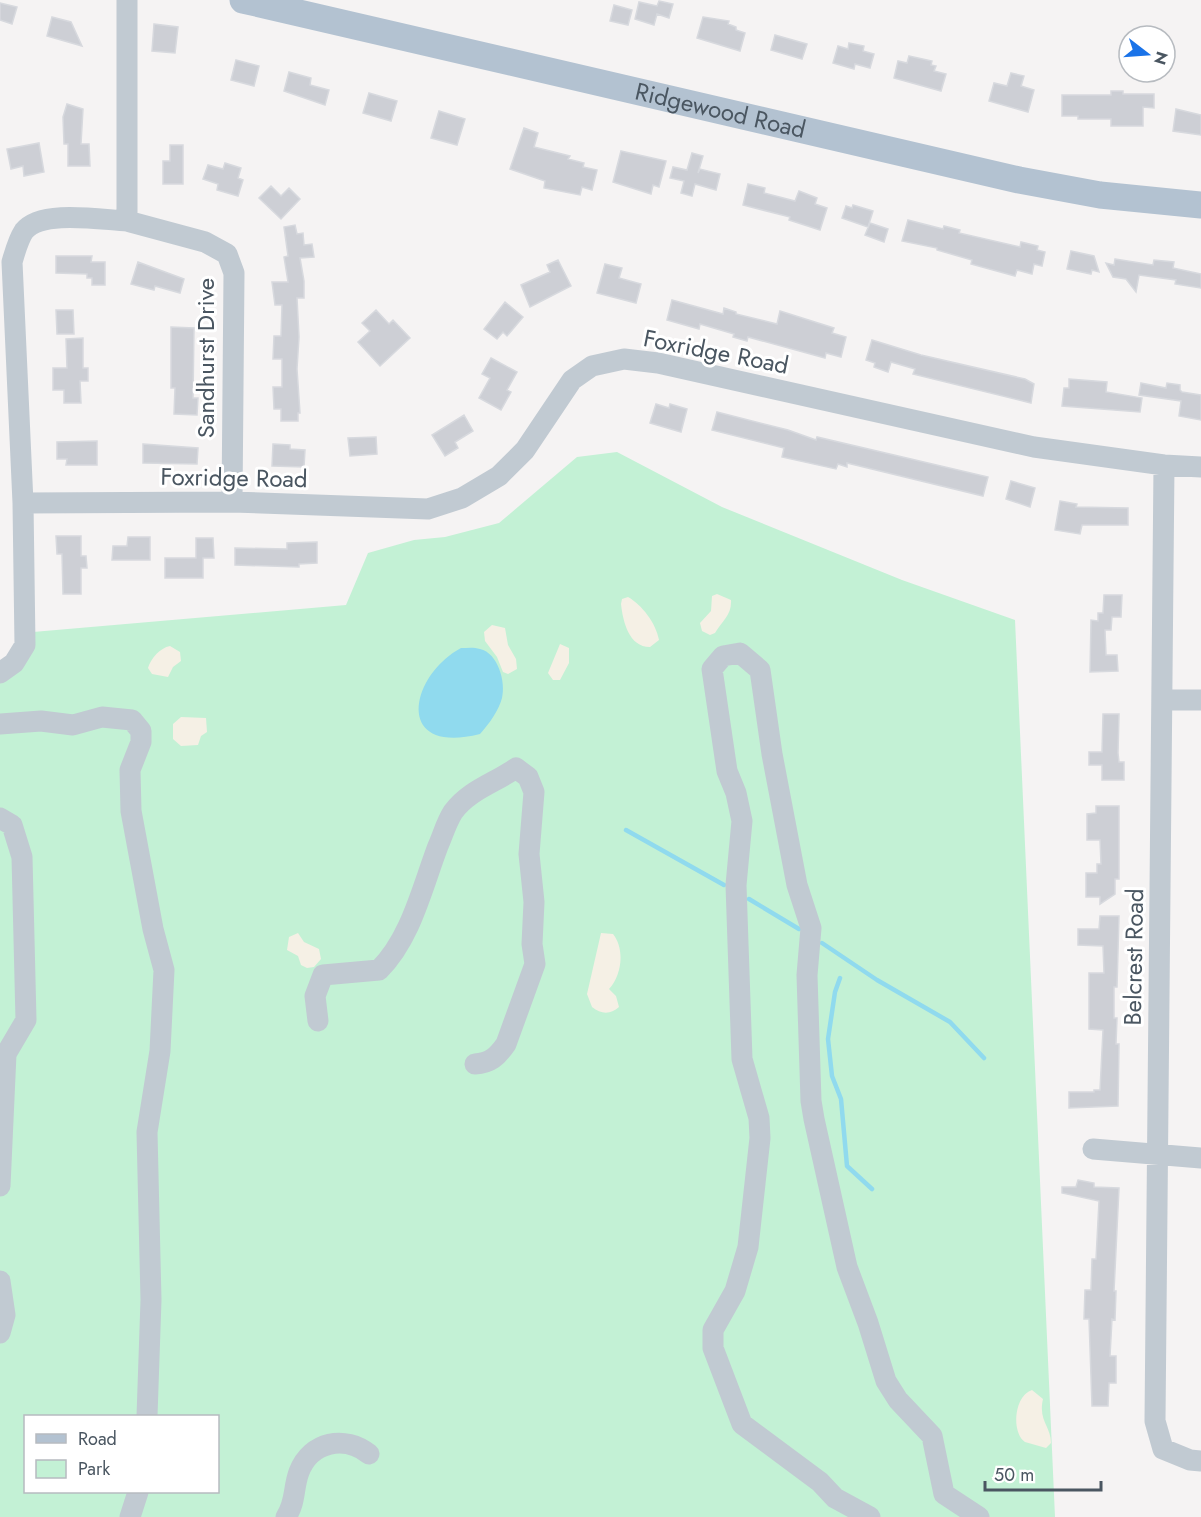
<svg xmlns="http://www.w3.org/2000/svg" width="1201" height="1517" font-family="Jost,sans-serif">
	<style>
		.green { fill: #c3f1d5; fill-rule: evenodd }
		.sand { fill: #f5f0e5 }
		.water { fill: #90daee }
		.lines { fill: none; stroke-linecap: round; stroke-linejoin: round }
		.stream { stroke: #90daee; stroke-width: 4.5 }
		.building { fill: #cdcfd5; stroke: #d7d9de; stroke-width: 1.5 }
		.minor { stroke: #c1cad2; stroke-width: 21 }
		.major { stroke: #b3c2d1; stroke-width: 27 }
		.labels { text-anchor: middle; stroke-width: 6; stroke-linejoin: round; paint-order: stroke }
		.street-label { font-size: 24px; fill: #4a5661; stroke: #fff }
	</style>
	<rect width="100%" height="100%" fill="#f5f3f3"/>
	<path class="green" d="M617,452L722,507L902,580L1015,620L1055,1517H0V682L33,632L346,605L368,553L414,540L445,537L499,523L577,457ZM26,1416H218V1492H26Z"/>
	<path class="sand" d="M717,594L731,600C732,615 722,621 715,633L710,635L702,631L700,623L711,611L712,596Z
		M628,597C642,605 656,623 659,640L650,647C629,647 623,622 621,604L622,599Z
		M492,625L505,628L508,645L516,659L517,669L508,674L503,672L497,657L485,641L484,632Z
		M560,644L569,648V663L560,680H553L548,673Z
		M170,646L180,652L181,661L173,667L168,677L152,674L148,668C151,658 160,648 170,646Z
		M181,717L206,718L207,732L201,736L198,745L181,746L173,739V724Z
		M298,933L304,942L319,949L321,959L314,967L307,968L301,965L298,956L287,950L289,937Z
		M601,933L613,934C625,949 622,975 609,989L616,996L619,1007C610,1015 601,1014 592,1007L587,994Z
		M1032,1390L1043,1399C1038,1421 1051,1426 1051,1443L1046,1448L1025,1442C1011,1432 1014,1396 1032,1390Z"/>
	<path class="water" d="M461,648C467,648 474,647 480,649C498,653 506,682 502,698C499,710 489,724 480,734C394,756 409,676 461,648Z"/>
	<g class="lines">
		<path class="stream" d="M626,830L724,885
			M749,899L799,929
			M822,943L877,980L950,1022L984,1058
			M840,978L835,992L828,1039L832,1076L841,1099L847,1166L872,1189"/>
	</g>
	<path class="building" d="M659,1L673,4L669,18L657,14L654,25L635,19L639,2L657,6Z
		M0,3L17,7L12,24L0,20Z
		M614,5L632,10L628,25L610,21Z
		M52,17L71,22L82,46L47,36Z
		M703,17L729,21L728,24L736,27V30L745,33L740,51L697,38Z
		M154,24L178,27L175,53L152,51Z
		M775,35L807,44L802,59L771,50Z
		M849,43L864,46L863,51L874,54L870,68L855,64L854,69L833,63L838,46L848,49Z
		M909,56L932,61L931,65L936,66L934,71L946,74L941,91L894,78L898,61L907,63Z
		M236,60L259,66L254,86L231,80Z
		M289,72L311,78L310,85L329,90L325,105L284,91Z
		M1011,73L1024,76L1021,86L1034,90L1028,112L989,101L994,83L1007,86Z
		M1111,91H1123V94H1154V108L1143,107V126H1111V119H1078V116H1062V95H1111Z
		M369,93L397,101L391,121L363,113Z
		M67,104L83,109L81,144H89L90,166H68V144H64L63,117Z
		M1176,109L1201,115V135L1173,131Z
		M439,111L465,119L457,145L431,138Z
		M524,128L538,133L534,147L570,156L568,159L584,163L583,167L597,170L592,190L582,187L580,195L544,188L545,181L510,169Z
		M39,143L44,172L24,176L23,166L11,169L7,149Z
		M170,145H183V184H163V161H170Z
		M621,151L666,161L659,187L653,185L651,194L613,182Z
		M692,153L703,156L698,173L700,169L720,174L716,190L695,184L692,196L681,193L684,181L670,178L673,167L687,170Z
		M225,163L241,168L238,178L243,180L238,196L217,190L218,184L203,179L208,165L223,169Z
		M748,184L765,188L764,193L795,201L799,191L817,198L815,204L827,208L820,230L789,220L790,217L743,205Z
		M271,186L281,196L289,188L300,199L281,219L259,198Z
		M853,205L873,211L868,227L842,218L846,206L852,208Z
		M908,220L943,229L944,226L960,230L959,233L1020,247L1021,242L1038,246L1037,250L1045,252L1042,266L1034,264L1032,274L1017,270L1015,276L971,264L972,260L937,250V248L902,241Z
		M870,223L888,229L884,242L865,235Z
		M295,225L297,234L303,233L304,245L312,244L314,257L300,258L304,281V298H297L299,337L297,369L300,413H298V421H281V409H274L273,387H282V359H273L274,336H281L282,305H275L272,282H288L284,257L288,256L284,227Z
		M1071,251L1094,256L1099,272L1092,270L1091,274L1067,269Z
		M56,256H92L91,262H105V285H92V278H87V274L56,273Z
		M1115,259L1153,265L1154,260L1174,262L1173,268L1201,274V288L1175,284L1176,280L1139,275L1136,292L1126,279L1113,277L1106,263L1114,265Z
		M558,260L571,286L530,307L521,285L550,272L547,265Z
		M138,262L184,279L180,293L155,286L154,290L131,284Z
		M605,264L622,268L619,278L641,284L636,303L597,293Z
		M672,300L723,314L724,308L736,312V314L777,324L780,311L834,328L832,333L846,337L841,357L826,353L825,358L748,337L747,341L733,337L734,334L700,324L699,329L667,320Z
		M505,302L523,317L507,336L503,332L497,339L484,329Z
		M56,310H73L74,334H57Z
		M376,310L389,324L393,320L410,338L380,366L358,342L370,331L362,323Z
		M171,327L194,328L193,398H198L197,415L174,414L175,388H171Z
		M83,338V368H88V381H80L81,403H64V390H53V368H67L66,339Z
		M872,340L921,355L1025,379L1034,384L1031,403L913,374L915,369L891,362L888,372L874,367L875,363L866,360Z
		M491,358L517,372L507,390L511,392L501,410L479,398L490,378L482,374Z
		M1069,379L1107,382L1106,392L1142,398L1140,412L1062,406L1064,388H1069Z
		M1141,383L1166,388L1167,383L1180,385V390L1182,392L1201,395V420L1179,416L1181,401L1139,395Z
		M656,404L669,408L670,404L687,409L681,432L650,423Z
		M717,412L788,430L816,440L817,437L988,477L983,496L847,463V467L838,464L836,469L782,457L784,448L712,430Z
		M464,415L473,431L455,442L458,448L445,456L432,435Z
		M376,437L377,454L350,456L348,438Z
		M97,441V465H66L67,459H57V442Z
		M143,444L198,448L197,464L143,463Z
		M273,444L290,445V449L305,450L304,467L272,466Z
		M1011,481L1035,488L1030,507L1006,499Z
		M1060,501L1077,504L1076,507L1128,508V525H1082L1080,534L1055,530Z
		M56,536H81V556H86L87,568H81V594H63L62,554H57Z
		M128,537H150V560H112L113,546H127Z
		M196,538H213L214,558H203V578H165V558H196Z
		M317,542V563L299,564V567L235,565V548L287,549V543Z
		M1104,595H1122L1121,617H1112L1111,630H1105L1106,655H1117L1118,671L1090,672L1091,620L1098,621V613H1103Z
		M1103,714H1119L1118,753L1119,762H1124V780H1102V765H1089V752H1102Z
		M1096,806H1119V879H1115V894L1100,904V897H1086V873H1097V864H1101L1100,840H1087V814L1096,813Z
		M1100,916H1119L1117,987H1114V1018H1117L1116,1044H1119L1118,1106L1069,1108V1092H1094V1090H1100L1103,1030L1089,1029V973H1104L1103,946L1078,945V929H1099Z
		M1078,1180L1094,1183V1187L1119,1188L1114,1291H1116L1115,1320L1112,1319L1110,1356H1116V1383H1109L1108,1406H1092L1089,1319H1084L1085,1290H1091L1092,1259H1096L1099,1201L1062,1193V1187H1076Z"/>
	<g class="lines">
		<path class="minor" d="M127,0V221L205,242L227,254L234,273L232,502
			M1164,465L1155,1421L1163,1449L1190,1460L1201,1461
			M23,503L232,502L428,509L462,498L499,476L525,450L572,380L592,366L624,359L658,363L1034,447L1164,465L1201,467
			M0,673L14,663L25,645L23,503L12,262C15,252 18,240 24,231C41,209 102,220 127,221
			M1162,700H1201
			M0,724L41,721L73,725L102,717L132,720L141,731V742L130,770L131,811L153,929L164,970L160,1051L147,1132L151,1300L147,1416
			M0,818L12,825L22,857L26,1020L6,1054L0,1186
			M318,1021L315,996L323,975L379,970C411,938 422,888 438,846C443,835 446,823 453,812C469,790 495,783 516,768L528,777L534,792L529,854L534,902L532,944L535,964L506,1044C497,1057 490,1063 475,1064
			M1093,1149L1201,1158
			M0,1281L5,1315L0,1333
			M130,1517L138,1492
			M286,1517C296,1502 293,1488 299,1472C311,1441 345,1435 369,1454
			M870,1517L835,1498L820,1482L742,1424L713,1348V1330L735,1291L748,1247L760,1138L759,1118L742,1059L736,885L742,821L736,793L727,771L712,669L723,656L740,653L760,670L772,754L797,885L811,928L807,975L811,1101L814,1119L847,1267L868,1323L886,1381L898,1400L932,1436L944,1494L979,1517"/>
		<path class="major" id="s1" d="M243,0L1019,180L1100,195L1201,205"/>
	</g>
	<g class="labels">
		<g class="street-label">
			<text dy="8" stroke="none"><textPath href="#s1" startOffset="490">Ridgewood Road</textPath></text>
			<text transform="translate(716 352) rotate(11)" y="8">Foxridge Road</text>
			<text transform="translate(206 358) rotate(-90)" y="8">Sandhurst Drive</text>
			<text transform="translate(234 478) rotate(1)" y="8">Foxridge Road</text>
			<text transform="translate(1134 957) rotate(-89)" y="8">Belcrest Road</text>
		</g>
	</g>
	<rect x="24" y="1415" width="195" height="78" fill="#ffffff" stroke="#b7bbc0" stroke-width="1.5"/>
	<rect x="36" y="1434" width="30" height="9" fill="#b3c2d1" stroke="#b7bbc0" stroke-width="1.5"/>
	<text x="78" y="1445" font-size="18" fill="#4a5661">Road</text>
	<rect x="36" y="1460" width="30" height="18" fill="#c3f1d5" stroke="#b7bbc0" stroke-width="1.5"/>
	<text x="78" y="1475" font-size="18" fill="#4a5661">Park</text>
	<g transform="translate(1147 54) rotate(107)"><circle r="28" fill="#ffffff" stroke="#b7bbc0" stroke-width="1.5"/>
	<path d="M0-4.5L10 22L0 15L-10 22Z" fill="#1a73e8"/>
	<text y="-9" font-size="16" font-weight="bold" text-anchor="middle" fill="#4a5661">N</text>
	</g>
	<path d="M985 1481v9h116v-9" fill="none" stroke="#4a5661" stroke-width="3"/>
	<text x="994" y="1481" font-size="18" fill="#4a5661" stroke="#ffffff" stroke-width="4.5" paint-order="stroke">50 m</text>
</svg>
